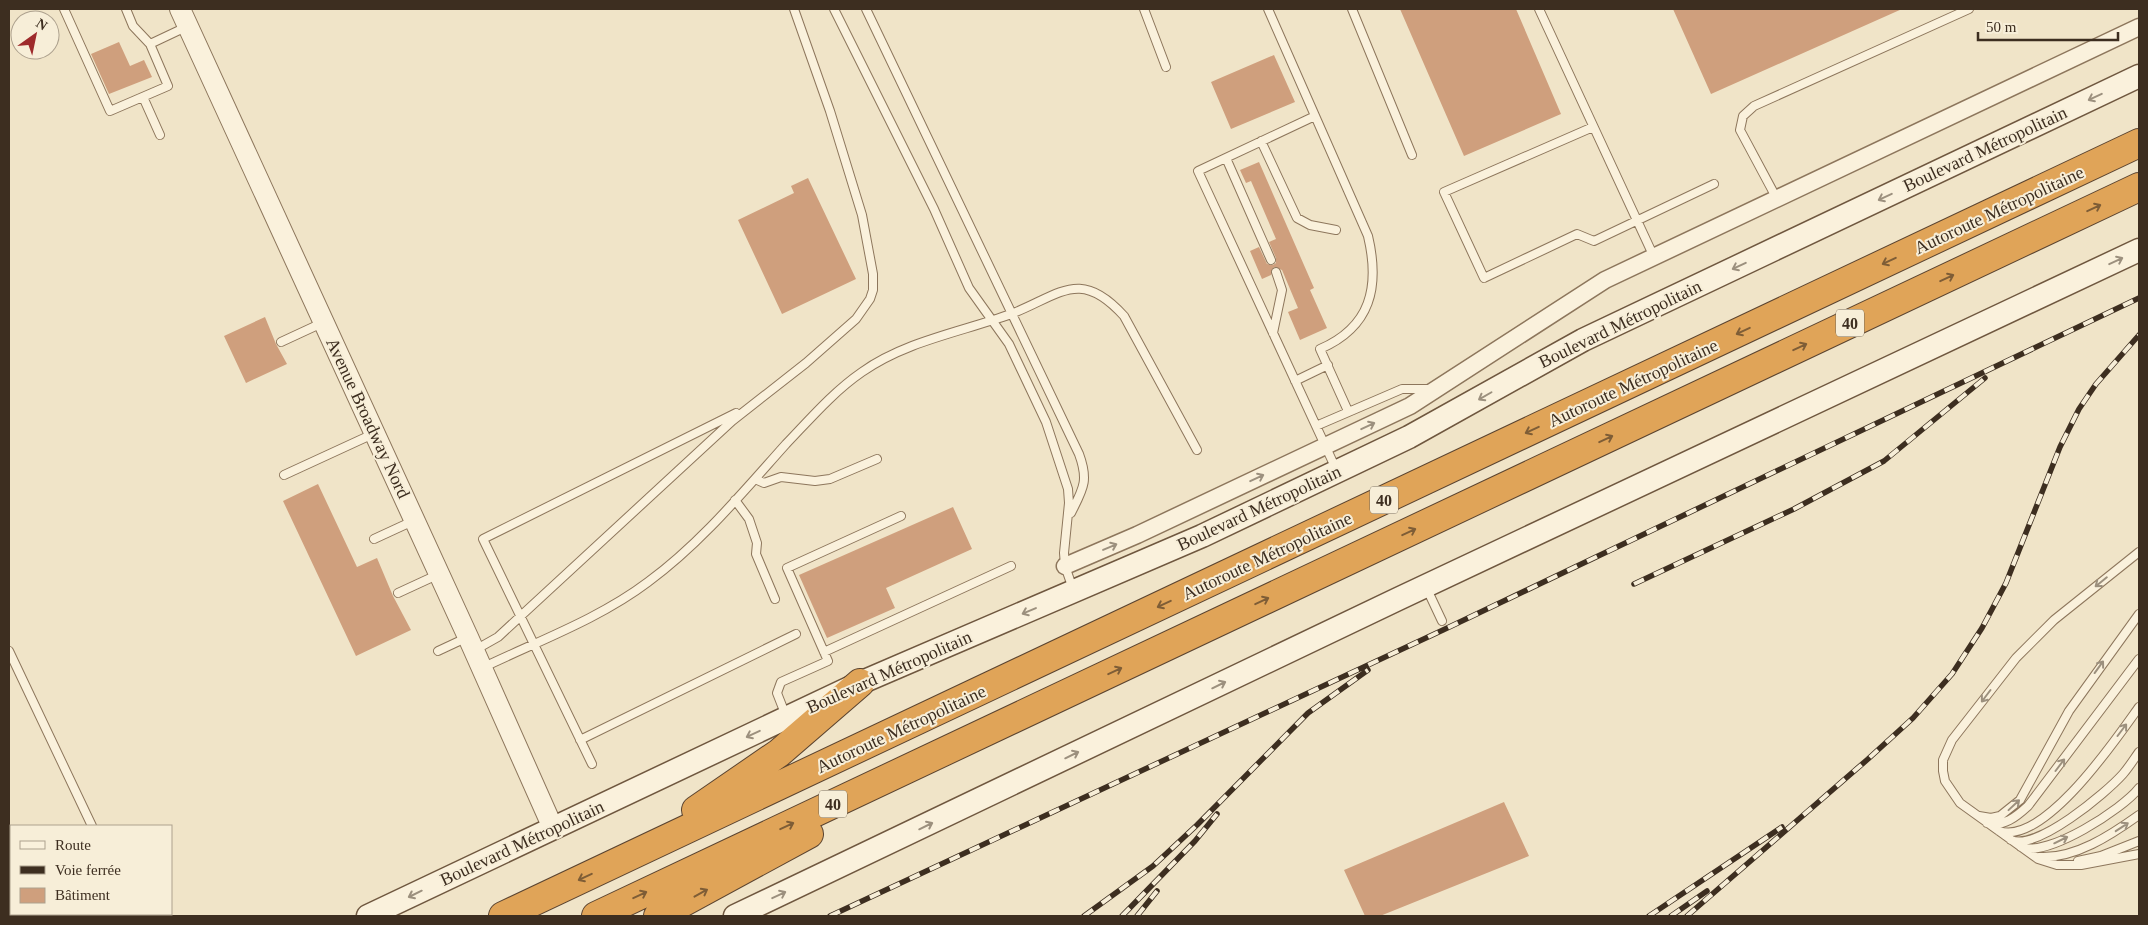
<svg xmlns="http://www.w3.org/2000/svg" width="2148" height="925" font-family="Georgia,serif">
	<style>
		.building { fill: #cf9f7d }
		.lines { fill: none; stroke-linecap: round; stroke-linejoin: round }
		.service-casing { stroke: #8d765c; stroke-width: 10 }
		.minor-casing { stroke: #8d765c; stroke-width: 19 }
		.tertiary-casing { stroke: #8d765c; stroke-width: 22 }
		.secondary-casing { stroke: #6f573f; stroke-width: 25 }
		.motorway-casing { stroke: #5b4430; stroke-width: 30 }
		.service { stroke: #faf1dc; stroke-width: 8 }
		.minor { stroke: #faf1dc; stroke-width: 16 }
		.tertiary { stroke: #faf1dc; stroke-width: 20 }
		.secondary { stroke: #faf1dc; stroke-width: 22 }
		.motorway { stroke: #e0a458; stroke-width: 28 }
		.rail-casing { stroke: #3d2e20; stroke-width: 5.5 }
		.rail { stroke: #f7eed8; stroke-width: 4; stroke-dasharray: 11; stroke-linecap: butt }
		.oneway { stroke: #9c907e }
		.oneway2 { stroke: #7e5d36 }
		.labels { text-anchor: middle; stroke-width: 4; stroke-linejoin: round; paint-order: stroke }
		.shield { fill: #f7eed8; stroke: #756857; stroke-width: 1 }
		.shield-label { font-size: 16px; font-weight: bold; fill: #3d2e20 }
		.street-label { font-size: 18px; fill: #3d2e20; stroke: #f7eed8 }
	</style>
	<rect width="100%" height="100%" fill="#f0e4c8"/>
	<path class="building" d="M1400,9H1516L1561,114L1464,156Z
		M1673,9H1902L1711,94Z
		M119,42L130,66L144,60L152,77L109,94L91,54Z
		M1274,55L1295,102L1231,129L1211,82Z
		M1259,162L1314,288L1310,290L1327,328L1300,340L1288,312L1298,308L1282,270L1274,267L1271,275L1262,279L1250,251L1259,247L1267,264L1273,265L1276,263V258L1269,242L1276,239L1251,181L1246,183L1240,170Z
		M808,178L856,279L782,314L738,220L794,193L791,186Z
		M265,317L276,344L287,364L246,383L224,336Z
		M318,484L357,567L377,558L393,596L411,630L356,656L283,501Z
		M953,507L972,549L886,588L895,608L827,638L799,575Z
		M1504,802L1529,856L1380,916H1365L1344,870Z"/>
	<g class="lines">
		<defs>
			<path id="service" d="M64,9L110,111L168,86L150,44L133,26L126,9
				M834,9L934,209L969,288L1009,344L1046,422L1068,489L1069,503L1064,553L1065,566L1073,589
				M866,9L1079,454C1089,481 1083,489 1071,513
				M1144,9L1166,67
				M1268,9L1368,236C1380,287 1371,327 1320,349L1348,411
				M1352,9L1412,155
				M1539,9L1654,257
				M150,44L186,27
				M143,97L160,135
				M1315,116L1198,171L1336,469
				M1593,127L1444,192L1484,278L1577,234L1594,241L1714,184
				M1261,141L1297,218L1310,225L1336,230
				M1226,158L1271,260
				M1777,199L1740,130L1743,116L1754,106L1969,9
				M1273,333L1282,290L1276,272
				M281,342L322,323
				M1295,381L1328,365
				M1316,426L1402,389H1431
				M284,475L373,434
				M755,479L764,483L781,477L815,481L830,479L877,459
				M735,500L749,519L757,543L756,554L775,599
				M374,539L413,521
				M2139,552L2054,620L2016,658L1952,740L1943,760V771L1945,781L1960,803L2038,859L2057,865H2081L2139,854
				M1426,587L1442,621
				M398,593L437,575
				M475,650L498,637L732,421L806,363L856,319L870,299L873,290V274L862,215L830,111L794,9
				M9,651L92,826
				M438,651L468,637
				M824,652L1011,566
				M482,668C538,641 599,619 648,582C700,544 743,492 786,444C810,419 833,392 862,372C906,341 961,332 1011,314C1060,295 1080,267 1124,316L1197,450
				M786,716L777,693L781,682L828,661L787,568L901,516
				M580,740L796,634
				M592,764L483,539L736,413
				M1979,816L1991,818L2000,816L2020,800L2069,711L2139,614
				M1987,823C2004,827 2016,817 2028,806L2139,659
				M1999,831C2044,846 2116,739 2139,707
				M2011,840C2037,851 2106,793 2123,774C2129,767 2134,759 2139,752
				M2021,847C2047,858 2123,809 2139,788
				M2039,857C2075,859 2111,835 2139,815
				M2078,861L2101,856L2139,841
				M133,914L134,916"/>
			<path id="minor" d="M1065,566L1137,535L1410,406L1605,280L2139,27"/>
			<path id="tertiary" d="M180,9L468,637L553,828"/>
			<path id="secondary" d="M368,916L860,683L1202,536L1409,437L1583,340L2139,76
				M735,916L1398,599L2139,250"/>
			<path id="motorway" d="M696,810L779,753L860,683
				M503,916L2139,143
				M596,916L2139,187
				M658,916L809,834"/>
		</defs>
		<use href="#service" class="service-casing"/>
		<use href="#minor" class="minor-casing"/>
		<use href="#tertiary" class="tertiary-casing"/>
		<use href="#secondary" class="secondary-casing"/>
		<use href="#motorway" class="motorway-casing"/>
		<use href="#service" class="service"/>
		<use href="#minor" class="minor"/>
		<use href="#tertiary" class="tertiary"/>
		<use href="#secondary" class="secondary"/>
		<use href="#motorway" class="motorway"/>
		<defs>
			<path id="rail" d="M1634,584L1794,509L1884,461L1985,378
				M830,916L1443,630L2139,298
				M1084,916L1153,866L1197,825L1308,713L1368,670
				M1122,916L1195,841L1217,814
				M1137,916L1157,891
				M1649,916L1782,827
				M1671,916L1707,891
				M1687,916L1868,759L1913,718L1952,674L1982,628L2006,583L2060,447L2079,409L2096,384L2139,335"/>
		</defs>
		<use href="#rail" class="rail-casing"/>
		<use href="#rail" class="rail"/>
	</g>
	<defs><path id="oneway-shaft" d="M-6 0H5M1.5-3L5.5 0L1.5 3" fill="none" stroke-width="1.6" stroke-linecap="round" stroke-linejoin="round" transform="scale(1.25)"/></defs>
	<g class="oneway">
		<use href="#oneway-shaft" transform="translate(2095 97) rotate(155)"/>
		<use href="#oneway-shaft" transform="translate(1885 197) rotate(155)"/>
		<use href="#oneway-shaft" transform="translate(2116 261) rotate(-25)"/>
		<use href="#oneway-shaft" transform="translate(1739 266) rotate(155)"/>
		<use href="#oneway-shaft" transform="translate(1485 396) rotate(150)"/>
		<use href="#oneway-shaft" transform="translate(1368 426) rotate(-25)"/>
		<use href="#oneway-shaft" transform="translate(1257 478) rotate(-25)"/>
		<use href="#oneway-shaft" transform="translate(1110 547) rotate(-23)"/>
		<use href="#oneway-shaft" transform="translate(2101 582) rotate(141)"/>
		<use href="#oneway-shaft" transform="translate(1029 611) rotate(157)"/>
		<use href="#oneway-shaft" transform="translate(2099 667) rotate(-54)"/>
		<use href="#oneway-shaft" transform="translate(1219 685) rotate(-26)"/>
		<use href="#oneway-shaft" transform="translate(1986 696) rotate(127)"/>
		<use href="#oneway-shaft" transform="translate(2122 730) rotate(-53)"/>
		<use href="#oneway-shaft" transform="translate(753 734) rotate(155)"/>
		<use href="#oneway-shaft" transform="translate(1072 755) rotate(-26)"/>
		<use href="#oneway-shaft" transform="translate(2060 765) rotate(-53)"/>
		<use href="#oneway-shaft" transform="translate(2014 805) rotate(-43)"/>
		<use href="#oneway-shaft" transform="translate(926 826) rotate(-26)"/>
		<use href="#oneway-shaft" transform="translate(2122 827) rotate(-33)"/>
		<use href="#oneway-shaft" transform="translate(2061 840) rotate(-26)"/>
		<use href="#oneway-shaft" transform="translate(415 894) rotate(154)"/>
		<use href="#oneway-shaft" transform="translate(779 895) rotate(-25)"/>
	</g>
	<g class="oneway2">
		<use href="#oneway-shaft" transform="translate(2094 208) rotate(-25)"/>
		<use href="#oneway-shaft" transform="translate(1889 261) rotate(155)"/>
		<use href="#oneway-shaft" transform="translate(1947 278) rotate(-25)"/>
		<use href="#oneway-shaft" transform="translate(1743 331) rotate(155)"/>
		<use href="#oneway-shaft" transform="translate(1800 347) rotate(-25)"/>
		<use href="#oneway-shaft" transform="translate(1532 430) rotate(155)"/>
		<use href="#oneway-shaft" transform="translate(1606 439) rotate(-25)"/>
		<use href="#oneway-shaft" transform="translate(1409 532) rotate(-25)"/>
		<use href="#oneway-shaft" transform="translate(1262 601) rotate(-25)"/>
		<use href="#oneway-shaft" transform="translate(1164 604) rotate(155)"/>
		<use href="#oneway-shaft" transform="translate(1115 671) rotate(-25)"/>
		<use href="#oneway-shaft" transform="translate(787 826) rotate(-25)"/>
		<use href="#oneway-shaft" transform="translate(585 877) rotate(155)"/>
		<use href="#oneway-shaft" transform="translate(701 893) rotate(-29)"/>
		<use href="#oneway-shaft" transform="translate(640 895) rotate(-25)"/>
	</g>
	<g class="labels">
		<g class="shield">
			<rect x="1836" y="309.5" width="28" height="27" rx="4"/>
			<rect x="1370" y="486.5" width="28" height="27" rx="4"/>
			<rect x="819" y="790.5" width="28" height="27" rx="4"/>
		</g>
		<g class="shield-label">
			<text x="1850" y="329">40</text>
			<text x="1384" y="506">40</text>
			<text x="833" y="810">40</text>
		</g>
		<g class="street-label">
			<text transform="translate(1985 149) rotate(-25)" y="6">Boulevard Métropolitain</text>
			<text transform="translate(1999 210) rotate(-25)" y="6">Autoroute Métropolitaine</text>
			<text transform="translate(1620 324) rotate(-26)" y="6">Boulevard Métropolitain</text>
			<text transform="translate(1633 383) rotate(-25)" y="6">Autoroute Métropolitaine</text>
			<text transform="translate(368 418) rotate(65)" y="6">Avenue Broadway Nord</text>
			<text transform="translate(1259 508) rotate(-25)" y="6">Boulevard Métropolitain</text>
			<text transform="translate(1267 556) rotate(-25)" y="6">Autoroute Métropolitaine</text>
			<text transform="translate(889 672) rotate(-24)" y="6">Boulevard Métropolitain</text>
			<text transform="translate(901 729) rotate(-25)" y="6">Autoroute Métropolitaine</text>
			<text transform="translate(522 843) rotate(-25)" y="6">Boulevard Métropolitain</text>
		</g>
	</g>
	<rect width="2148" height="925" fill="none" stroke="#3d2e20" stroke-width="20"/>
	<rect x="10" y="825" width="162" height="90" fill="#f7eed8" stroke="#ada18e"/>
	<rect x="20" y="841" width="25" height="8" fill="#faf1dc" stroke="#ada18e"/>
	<text x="55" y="850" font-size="15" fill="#3d2e20">Route</text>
	<rect x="20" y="866" width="25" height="8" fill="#3d2e20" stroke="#ada18e"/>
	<text x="55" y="875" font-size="15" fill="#3d2e20">Voie ferrée</text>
	<rect x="20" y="888" width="25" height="15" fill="#cf9f7d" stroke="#ada18e"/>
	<text x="55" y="900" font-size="15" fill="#3d2e20">Bâtiment</text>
	<g transform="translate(35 35) rotate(33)"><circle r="24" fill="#f7eed8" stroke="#ada18e"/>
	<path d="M0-4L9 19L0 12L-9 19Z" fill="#9e2a2b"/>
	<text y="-8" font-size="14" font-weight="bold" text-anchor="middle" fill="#3d2e20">N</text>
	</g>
	<path d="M1978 32v8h140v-8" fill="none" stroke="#3d2e20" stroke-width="2.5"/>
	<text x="1986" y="32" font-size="15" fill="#3d2e20" stroke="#f7eed8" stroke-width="4" paint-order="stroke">50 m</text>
</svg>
